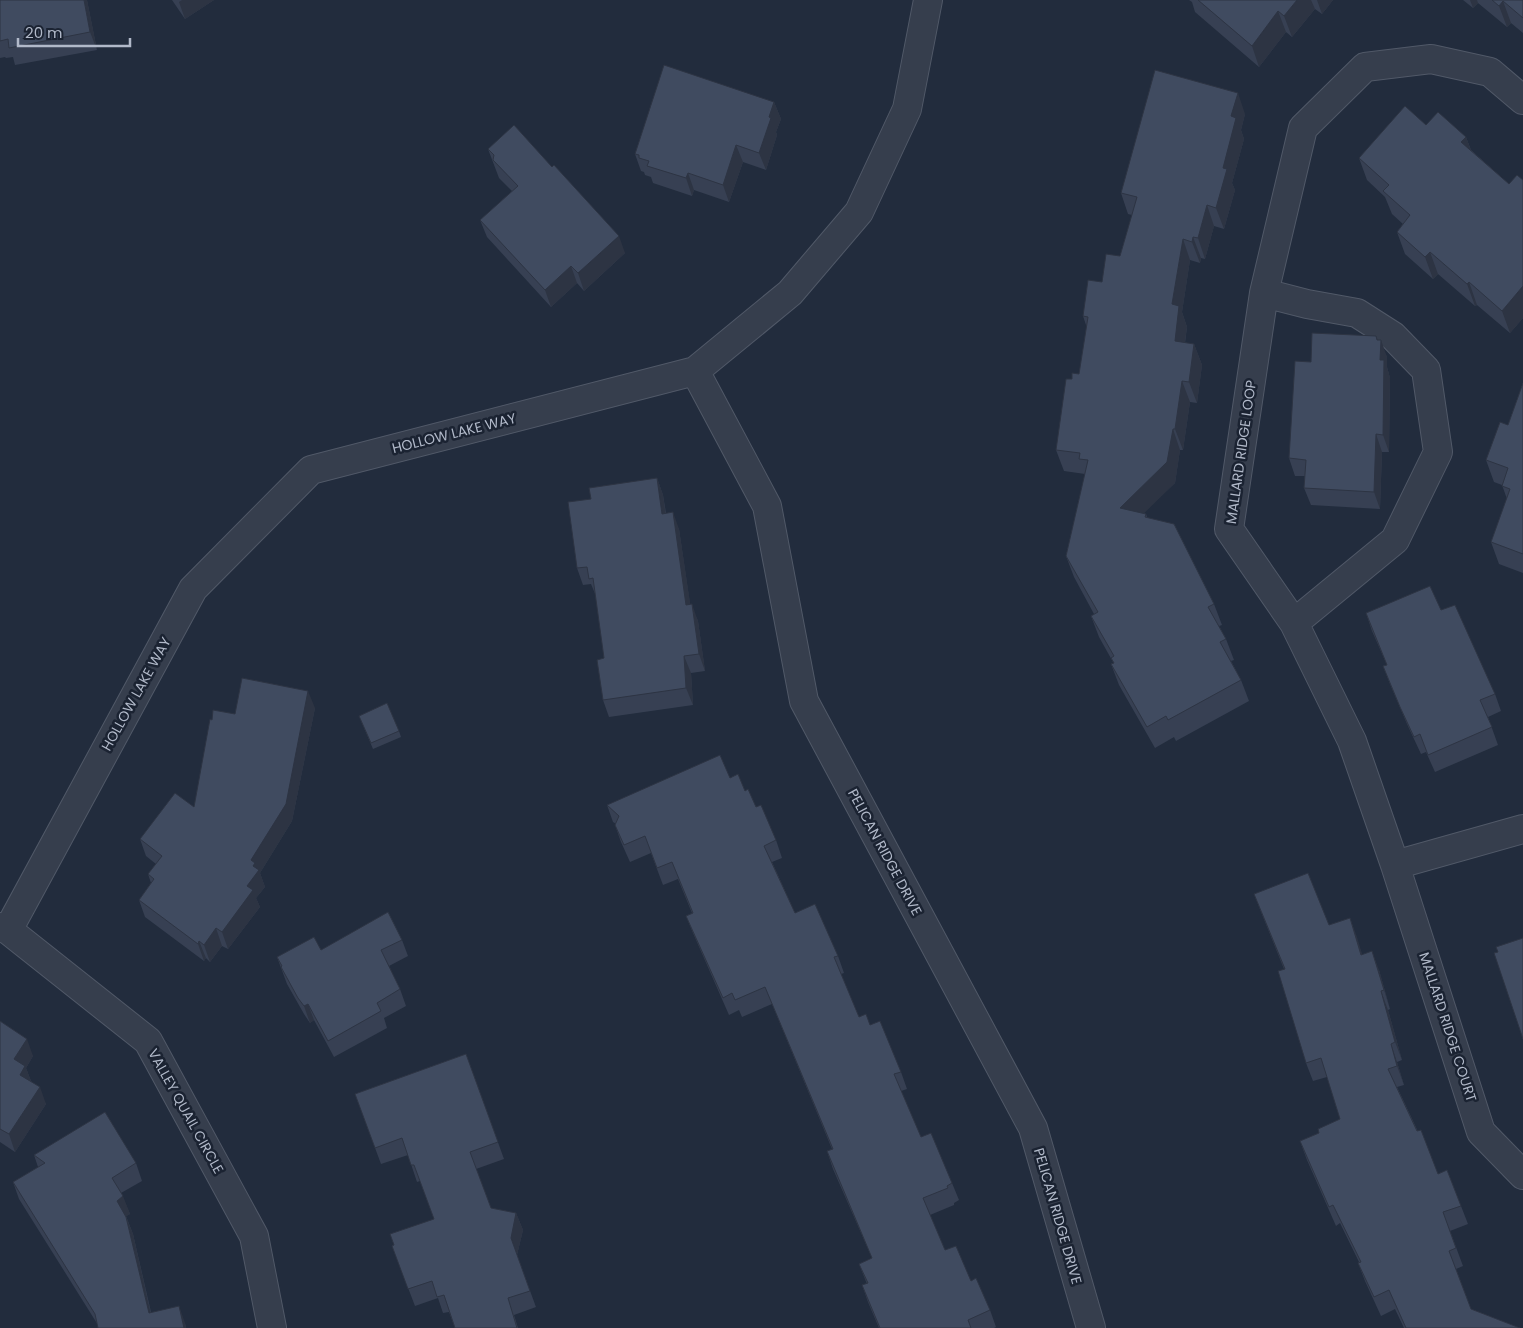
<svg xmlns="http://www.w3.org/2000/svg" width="1523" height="1328" font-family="Poppins,sans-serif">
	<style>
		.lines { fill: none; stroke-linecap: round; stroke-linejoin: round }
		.minor-casing { stroke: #515968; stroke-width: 30 }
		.minor { stroke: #363e4d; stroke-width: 28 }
		.wall { fill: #374053 }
		.shaded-wall { fill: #2d3443 }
		.building { fill: #404b60; stroke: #2d3443 }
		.labels { text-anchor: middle; stroke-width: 5; stroke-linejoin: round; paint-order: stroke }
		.street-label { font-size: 14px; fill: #b1b9c9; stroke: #1b2332 }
	</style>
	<rect width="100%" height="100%" fill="#222c3d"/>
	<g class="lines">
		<defs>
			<path id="minor" d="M1523,100L1490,72L1431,59L1365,67L1303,128L1264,293L1229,529L1294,623L1352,741L1395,865L1523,829
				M1264,293L1307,304L1357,313L1393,336L1426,370L1438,452L1395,540L1294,623
				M695,371L767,506L804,701L1033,1128L1091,1328
				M1395,865L1481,1132L1523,1175
				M0,927L8,930L148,1041L254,1236L272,1328
				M8,930L193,589L311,470L695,371L790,293L859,212L907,109L928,0"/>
		</defs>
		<use href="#minor" class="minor-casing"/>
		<use href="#minor" class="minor"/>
	</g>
	<path class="wall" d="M0,0H87L97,50L15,65L13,57L6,58L5,57L0,58Z
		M172,0H214L185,19Z
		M1189,0H1333L1322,14L1315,9L1292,37L1286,32L1259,67L1195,12L1192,2Z
		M1463,0H1523V33L1511,23L1507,27L1478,3L1473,8Z
		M774,102L781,119L776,132L777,135L766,170L743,162L729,202L694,190L692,196L653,183L651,177L645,175L644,172L641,171L635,154Z
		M1245,114L1241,130L1244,139L1232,183L1235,190L1224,229L1214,226L1205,259L1201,258L1200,263L1190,260L1182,312L1187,327L1185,343L1194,344L1202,365L1197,403L1190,402L1183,450H1180L1175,483L1143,513L1146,514L1147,517L1214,604L1222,625L1219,626L1226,639L1234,660L1231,661L1241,680L1249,701L1176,741L1174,737L1155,748L1119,685L1111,664L1113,663V662L1099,637L1091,616L1094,614L1074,577L1066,556L1085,474L1064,471L1056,450L1072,379L1079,374L1087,328L1083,316L1102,282L1120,256L1132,215L1128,214L1121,193Z
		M1426,125L1466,137L1471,150L1509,184L1523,180V318L1510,333L1477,305L1475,306L1438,274L1433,279L1405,254L1397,232L1403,224L1392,214L1385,197L1367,180L1359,158Z
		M488,149L625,253L584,291L577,283L551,307L487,237L480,220L512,191L499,178Z
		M1378,340L1387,357V367L1390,378L1389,452H1382L1380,509L1311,505L1304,488L1305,476H1295L1289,458L1311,362Z
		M1523,383V573L1499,564L1491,542L1507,499L1502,485L1494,482L1486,460L1508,425Z
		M657,478L663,495L666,513L679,529L690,604L698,621L705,671L691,673L693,705L609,717L603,700L604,658L596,596L591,584L583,585L577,568L591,499Z
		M1441,610L1495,694L1501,711L1488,717L1498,745L1435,772L1426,752L1421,754L1407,724L1390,684L1383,666L1387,665L1372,631L1366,613Z
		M315,708L292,821L260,873L265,887L256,898L260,907L228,949L222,946L210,962L206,958L204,961L145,917L139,900L151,883L148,874L156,864L146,856L140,839L194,807L212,720L235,714Z
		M359,716L399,731L401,737L373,749Z
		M730,778L745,791L776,840L782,858L772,862L795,913L838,956L844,973L841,974L859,1017L870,1025L901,1072L907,1089L901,1091L921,1137L952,1183L959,1200L954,1203V1205L930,1215L945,1250L971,1281L990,1310L996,1327L994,1328H879L868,1302L862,1285L867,1284L859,1264L872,1258L833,1169L827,1151L832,1149L772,1004L742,1017L739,1010L729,1015L693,933L686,916L692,913L678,879L663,885L651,853L630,862L621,842L615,825L616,824L613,822L607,805Z
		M1254,894L1329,925L1350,918L1362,955L1379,970L1390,1009L1388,1010L1402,1060L1397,1062L1404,1085L1397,1087L1438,1174L1447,1170L1468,1224L1450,1231L1463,1266L1456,1269L1471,1309L1520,1328H1404L1395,1309L1381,1316L1365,1281L1358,1263L1359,1262L1340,1223L1336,1226L1307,1160L1300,1141L1319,1133L1340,1119L1327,1077L1313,1081L1306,1063L1284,969L1261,912Z
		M402,940L408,956L389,966L400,989L406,1006L384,1018L387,1028L334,1057L314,1020L310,1023L304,1014L287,984L277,957L321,950Z
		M0,1021L33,1056L26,1068L31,1081L46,1104L15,1152L0,1142Z
		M466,1054L504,1159L476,1169L491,1208L516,1213L523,1230L517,1255L536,1307L514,1315L518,1328H455L449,1312L443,1313L438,1298L415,1306L392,1246L434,1219L420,1181L417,1182L408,1155L381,1164L355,1094Z
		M34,1155L136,1163L142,1181L121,1193L130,1214L126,1216L133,1234L151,1312L185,1323L186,1328H98V1325L19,1199L13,1182L38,1167Z"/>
	<path class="shaded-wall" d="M84,0H87L97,50L90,32Z
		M182,0H214L185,19L179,2Z
		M1297,0H1311L1315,9L1292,37L1284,16Z
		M1317,0H1333L1322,14Z
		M1470,0H1477L1478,3L1473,8Z
		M1503,1L1511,23L1507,27L1499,6Z
		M1278,11L1286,32L1259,67L1252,46Z
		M1238,93L1245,114L1241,130L1244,139L1232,183L1235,190L1224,229L1216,208L1231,116Z
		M774,102L781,119L776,132L777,135L766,170L759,153L769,117Z
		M1466,137L1474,159L1461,142Z
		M736,145L743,162L729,202L723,185Z
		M688,173L694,190L692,196L686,178Z
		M1207,205L1214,226L1205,259L1198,238Z
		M619,236L625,253L584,291L578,273Z
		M1193,237L1201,258L1200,263L1192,242Z
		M1183,239L1190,260L1182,312L1187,327L1182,362L1175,341L1172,304Z
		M1430,252L1438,274L1433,279L1425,257Z
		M571,266L577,283L551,307L545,290Z
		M1469,282L1477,305L1475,306L1467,284Z
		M1523,286V318L1510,333L1502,311Z
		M1376,336L1380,347L1381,340L1387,357V367L1390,378L1389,452L1383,435L1380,360Z
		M1194,344L1202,365L1197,403L1189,382Z
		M1182,381L1190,402L1183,450L1175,429Z
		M1173,429L1180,450L1175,483L1128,529L1120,508Z
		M1376,434L1382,452L1380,509L1374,492Z
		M657,478L663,495L668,531L662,514Z
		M673,512L679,529L693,622L686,605Z
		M692,604L698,621L705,671L699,654Z
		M684,656L691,673L693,705L686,688Z
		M308,691L315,708L292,821L260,873L265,887L256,898L260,907L228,949L222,932L247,886L251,860Z
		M1350,918L1357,937L1368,974L1361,955Z
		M216,928L222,946L210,962L204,945Z
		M199,941L206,958L204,961L198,944Z
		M1372,951L1379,970L1390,1009L1384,990Z
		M1381,991L1388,1010L1402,1060L1395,1042Z
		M308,1004L314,1020L310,1023L304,1006Z
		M27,1039L33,1056L26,1068L32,1084L27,1092L14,1059Z
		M1391,1044L1397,1062L1404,1085L1397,1066Z
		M40,1087L46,1104L15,1152L9,1134Z
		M123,1196L130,1214L123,1218L117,1201Z
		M516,1213L523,1230L517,1255L536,1307L511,1238Z
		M126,1217L133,1234L154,1328L149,1313Z
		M179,1306L185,1323L186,1328H184Z"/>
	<path class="building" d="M0,0H84L90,32L9,48L8,39L0,41Z
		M1198,0H1297L1284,16L1278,11L1252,46Z
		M1492,0H1523V18L1503,1L1499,6Z
		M664,65L774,102L769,117L771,118L759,153L736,145L723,185L688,173L686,178L647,166L649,161L639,158V155L635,154Z
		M1155,70L1238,93L1231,116L1236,118L1223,168L1227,169L1216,208L1207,205L1198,238L1193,237L1192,242L1183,239L1172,304L1179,306L1175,341L1194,344L1189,382L1182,381L1175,429H1173L1167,462L1120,508L1146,514L1145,517L1174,524L1214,604L1208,607L1226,639L1220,642L1241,680L1168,720L1166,716L1147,727L1111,664L1114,663L1111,658L1114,656L1091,616L1098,612L1066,556L1088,460L1079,459L1080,453L1056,450L1066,379H1072V373L1079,374L1088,317L1083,316L1088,280L1102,282L1106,254L1120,256L1137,197L1121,193Z
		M1405,106L1426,125L1438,112L1466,137L1461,142L1509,184L1517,175L1523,180V286L1502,311L1469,282L1467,284L1430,252L1425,257L1397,232L1410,215L1383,191L1389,185L1359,158Z
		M514,125L552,167L554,165L619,236L578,273L571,266L545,290L480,220L518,186L493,160L494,155L488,149Z
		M1312,333L1376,336L1377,340H1381L1380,360H1384L1383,435L1376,434L1374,492L1304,488L1306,460L1289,458L1295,361L1311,362Z
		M1523,383V554L1491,542L1510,489L1502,486L1508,468L1486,460L1500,422L1508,425Z
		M657,478L662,514L673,512L686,605L692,604L699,654L684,656L686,688L603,700L597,660L604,658L593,578L589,579L587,567L577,568L568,502L591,499L589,488Z
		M1430,586L1441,610L1455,605L1495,694L1480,700L1492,727L1428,755L1420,734L1414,737L1400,707L1383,666L1387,665L1366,613Z
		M242,678L308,691L286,804L251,860L255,863L253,866L259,870L247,886L253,890L222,932L216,928L204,945L199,941L198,944L139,900L154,879L148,874L162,856L140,839L175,793L194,807L210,719L212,720L213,710L235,714Z
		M387,703L399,731L371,743L359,716Z
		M720,755L730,778L738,774L745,791L748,789L756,807L761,805L776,840L764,846L795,913L815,904L838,956L834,957L859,1017L866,1014L870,1025L880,1021L901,1072L894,1074L921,1137L931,1133L952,1183L947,1186L948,1188L923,1198L945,1250L956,1246L971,1281L976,1278L990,1310L968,1320L971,1328H880L862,1285L868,1283L859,1264L872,1258L827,1151L833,1149L765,987L735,1000L732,993L723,998L686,916L693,913L672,862L657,868L645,836L624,845L615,825L619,816L607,805Z
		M1308,873L1329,925L1350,918L1361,955L1372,951L1384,990L1381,991L1395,1042L1391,1044L1397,1066L1388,1069L1417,1131L1421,1130L1438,1174L1447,1170L1461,1206L1443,1212L1456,1248L1449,1251L1471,1309L1520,1328H1406L1389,1290L1374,1297L1358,1263L1361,1262L1333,1205L1329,1207L1300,1141L1319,1133L1318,1129L1340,1119L1321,1058L1306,1063L1278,971L1285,969L1254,894Z
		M388,912L402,940L381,950L400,989L377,1003L381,1011L328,1041L308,1004L304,1006L298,998L281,967L282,966L277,957L314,937L321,950Z
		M1523,938V1039L1494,953L1498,952L1496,947Z
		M0,1021L27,1039L14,1059L25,1066L20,1075L40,1087L9,1134L0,1129Z
		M466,1054L498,1142L470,1152L491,1208L516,1213L511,1238L530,1291L508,1298L517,1328H455L444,1295L437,1297L432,1281L408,1289L392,1246L394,1245L390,1234L434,1219L414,1165H411L402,1138L375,1148L355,1094Z
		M105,1112L136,1163L112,1178L123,1196L117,1201L126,1217L149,1313L179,1306L184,1328H98L95,1314L13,1182L45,1163L34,1155Z"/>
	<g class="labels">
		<g class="street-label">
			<text transform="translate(454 433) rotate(-14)" y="5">HOLLOW LAKE WAY</text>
			<text transform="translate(1241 452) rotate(-82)" y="5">MALLARD RIDGE LOOP</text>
			<text transform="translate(136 694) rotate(-61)" y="5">HOLLOW LAKE WAY</text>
			<text transform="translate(885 852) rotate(62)" y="5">PELICAN RIDGE DRIVE</text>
			<text transform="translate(1448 1027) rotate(72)" y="5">MALLARD RIDGE COURT</text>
			<text transform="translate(186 1111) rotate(61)" y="5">VALLEY QUAIL CIRCLE</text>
			<text transform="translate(1058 1216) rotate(74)" y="5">PELICAN RIDGE DRIVE</text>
		</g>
	</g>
	<path d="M18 38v8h112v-8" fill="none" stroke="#b1b9c9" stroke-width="2.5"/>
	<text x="25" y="38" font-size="15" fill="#b1b9c9" stroke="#1b2332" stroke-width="4" paint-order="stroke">20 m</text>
</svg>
